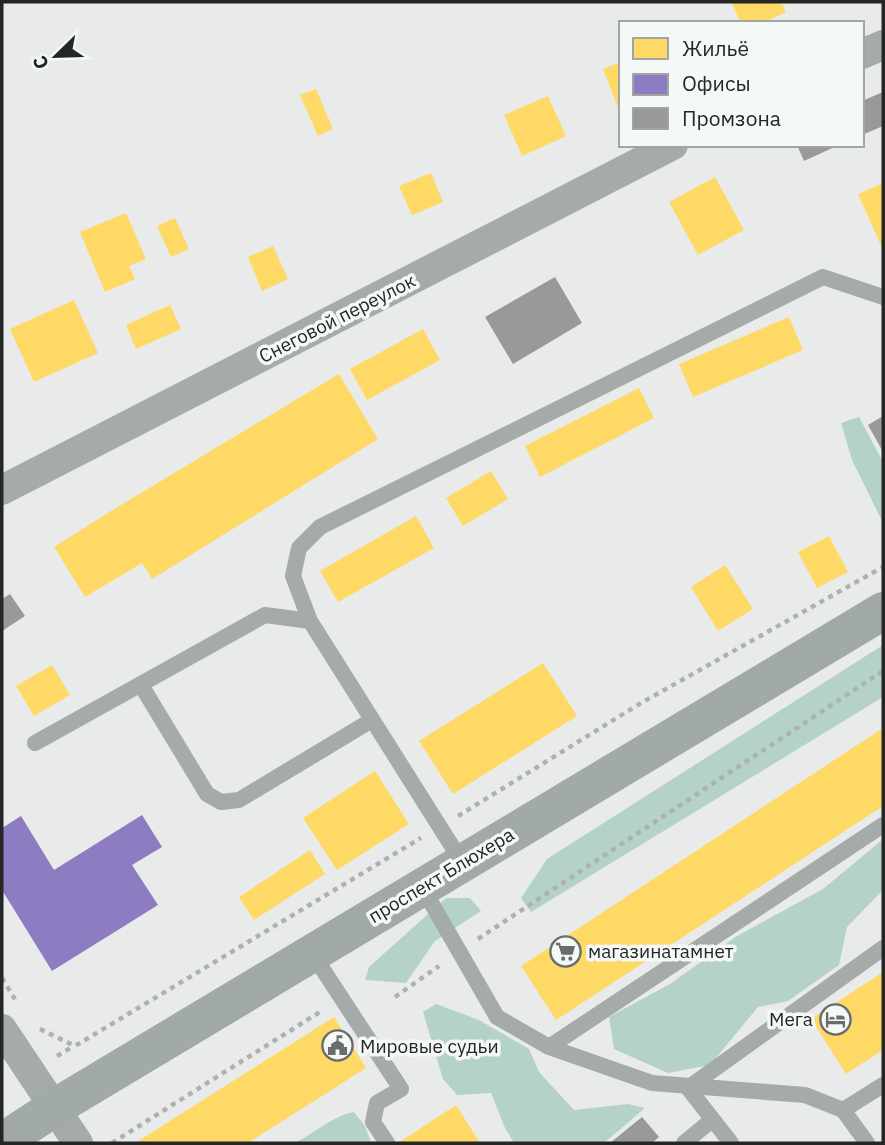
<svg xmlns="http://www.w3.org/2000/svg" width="885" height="1145" font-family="'IBM Plex Sans',sans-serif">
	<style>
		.forest { fill: #b4d2c8 }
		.homes { fill: #ffd966 }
		.offices { fill: #8e7cc3 }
		.industry { fill: #999 }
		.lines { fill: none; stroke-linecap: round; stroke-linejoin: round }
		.path { stroke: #adb2b0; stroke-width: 4.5; stroke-dasharray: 5 5; stroke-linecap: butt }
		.service { stroke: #a4aba9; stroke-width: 16 }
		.minor { stroke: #a4aba9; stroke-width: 30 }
		.secondary { stroke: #a2aaa8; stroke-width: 38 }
		.labels { text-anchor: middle; stroke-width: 7; stroke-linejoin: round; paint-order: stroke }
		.street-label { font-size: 19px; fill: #252726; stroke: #f4f9f7 }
		.poi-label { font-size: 19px; fill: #252726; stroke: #f4f9f7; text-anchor: start }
	</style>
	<rect width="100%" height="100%" fill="#e8ebea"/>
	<path class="forest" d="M859,417L883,462V523L852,460L841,423Z
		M883,645V697L531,912L521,898L547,859Z
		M883,839V890L847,927L839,965L788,1001L758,1007L710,1065L668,1073L614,1049L609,1017L670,984L737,936L823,889Z
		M446,898H470L481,911L435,941L406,983L365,980L369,967Z
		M436,1004L479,1020L529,1049L539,1072L574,1110L628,1104L645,1108L604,1143H514L505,1128L491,1093L457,1095L443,1079L423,1012Z
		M354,1112L365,1126L371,1143H295C315,1133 332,1116 354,1112Z"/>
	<path class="homes" d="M731,2H781L786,12L762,23H741Z
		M621,62V115L603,69Z
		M316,89L333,129L318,136L300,95Z
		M548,96L566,136L522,156L504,115Z
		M431,173L443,202L412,215L399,186Z
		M715,177L744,230L698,255L669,202Z
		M883,183V250L858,194Z
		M126,213L146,259L129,266L135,279L105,292L80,232Z
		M175,218L189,249L171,257L157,226Z
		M273,246L288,279L262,291L248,257Z
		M74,300L98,353L34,382L10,329Z
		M170,305L181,329L136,349L126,325Z
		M789,317L803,350L693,397L679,364Z
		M423,329L440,360L367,400L350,369Z
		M339,374L378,439L152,579L142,563L85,597L54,547L111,511Z
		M639,388L654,418L540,477L525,446Z
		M491,471L508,499L463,526L446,498Z
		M416,516L434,548L338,602L320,571Z
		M829,536L848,572L817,588L798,552Z
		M725,565L753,609L718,631L691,587Z
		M543,663L577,716L453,794L419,741Z
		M52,665L70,695L34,716L16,686Z
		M883,728V806L556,1020L521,966Z
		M375,771L409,824L337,870L303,818Z
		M310,850L325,874L254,920L239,897Z
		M883,972V1050L846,1074L811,1019Z
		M334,1017L366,1068L248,1143H135Z
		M456,1105L480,1143H403L401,1141Z"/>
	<path class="offices" d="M142,815L162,847L132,865L158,905L52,971L2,890V828L21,816L54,870Z"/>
	<path class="industry" d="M883,92V126L862,135V101Z
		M797,145H839L804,161Z
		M555,277L582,323L513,364L485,317Z
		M883,416V452L868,425Z
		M10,594L25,616L2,631V599Z
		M642,1117L659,1137L652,1143H610Z"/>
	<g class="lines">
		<path class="path" d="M458,816L641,703L883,567
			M478,939L883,671
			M2,978L16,1001
			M395,997L439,966
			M40,1029L75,1046L421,838
			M57,1056L74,1046
			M112,1143L323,1010"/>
		<path class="service" d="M141,685L207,794L221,802L239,800L372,720
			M35,743L265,615L310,621
			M462,862L310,621L293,576L299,548L320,527L823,277L883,297
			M422,887L497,1017L549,1047L652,1083L805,1095L843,1110L867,1143
			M312,953L401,1089L377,1103L373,1122L387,1143
			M549,1047L883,825
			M843,1110L883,1085
			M684,1143L712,1120
			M731,1143L688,1088L883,948"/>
		<path class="minor" d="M862,54L883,45
			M2,490L673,145
			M2,1029L78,1143"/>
		<path class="secondary" d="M2,1142L54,1108L883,611"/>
	</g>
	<defs>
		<symbol id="supermarket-ring" viewBox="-11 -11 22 22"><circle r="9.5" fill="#f4f9f7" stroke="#696c6b" stroke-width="1.5"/><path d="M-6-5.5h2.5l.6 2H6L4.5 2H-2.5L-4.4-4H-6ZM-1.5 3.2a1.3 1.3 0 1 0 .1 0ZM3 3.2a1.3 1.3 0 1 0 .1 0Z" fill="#696c6b"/></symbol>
		<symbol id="hotel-ring" viewBox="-11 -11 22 22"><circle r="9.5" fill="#f4f9f7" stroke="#696c6b" stroke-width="1.5"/><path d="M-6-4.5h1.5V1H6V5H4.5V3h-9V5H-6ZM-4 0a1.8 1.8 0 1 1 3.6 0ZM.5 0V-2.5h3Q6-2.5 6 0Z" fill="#696c6b"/></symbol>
		<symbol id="civic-ring" viewBox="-11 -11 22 22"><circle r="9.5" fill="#f4f9f7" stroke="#696c6b" stroke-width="1.5"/><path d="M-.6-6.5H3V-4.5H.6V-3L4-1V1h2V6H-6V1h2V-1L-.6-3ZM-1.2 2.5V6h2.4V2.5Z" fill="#696c6b"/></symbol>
	</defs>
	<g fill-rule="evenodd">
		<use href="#supermarket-ring" x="548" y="934" width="35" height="35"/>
		<use href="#hotel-ring" x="818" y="1002" width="35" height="35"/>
		<use href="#civic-ring" x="320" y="1028" width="35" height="35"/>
	</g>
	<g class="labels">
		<g class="street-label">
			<text transform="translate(337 318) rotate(-27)" y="7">Снеговой переулок</text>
			<text transform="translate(441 875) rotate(-31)" y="7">проспект Блюхера</text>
		</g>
		<g class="poi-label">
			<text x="588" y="958">магазинатамнет</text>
			<text x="813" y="1026" text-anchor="end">Мега</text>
			<text x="360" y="1053">Мировые судьи</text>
		</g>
	</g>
	<rect width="885" height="1145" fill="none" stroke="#252726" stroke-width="7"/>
	<rect x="619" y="21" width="245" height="126" fill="#f4f9f7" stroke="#a1a5a3" stroke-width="2"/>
	<rect x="633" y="38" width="35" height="21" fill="#ffd966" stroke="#a1a5a3" stroke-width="2"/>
	<text x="682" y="56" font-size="21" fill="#252726">Жильё</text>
	<rect x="633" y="74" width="35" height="21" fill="#8e7cc3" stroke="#a1a5a3" stroke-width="2"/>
	<text x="682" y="91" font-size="21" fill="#252726">Офисы</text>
	<rect x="633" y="108" width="35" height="21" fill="#999999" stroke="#a1a5a3" stroke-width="2"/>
	<text x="682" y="126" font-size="21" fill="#252726">Промзона</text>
	<g transform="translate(56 56) rotate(247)" stroke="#f4f9f7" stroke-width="5" paint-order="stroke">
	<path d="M0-5L12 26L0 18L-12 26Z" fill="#252726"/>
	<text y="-10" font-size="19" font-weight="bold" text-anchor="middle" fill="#252726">С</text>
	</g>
</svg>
